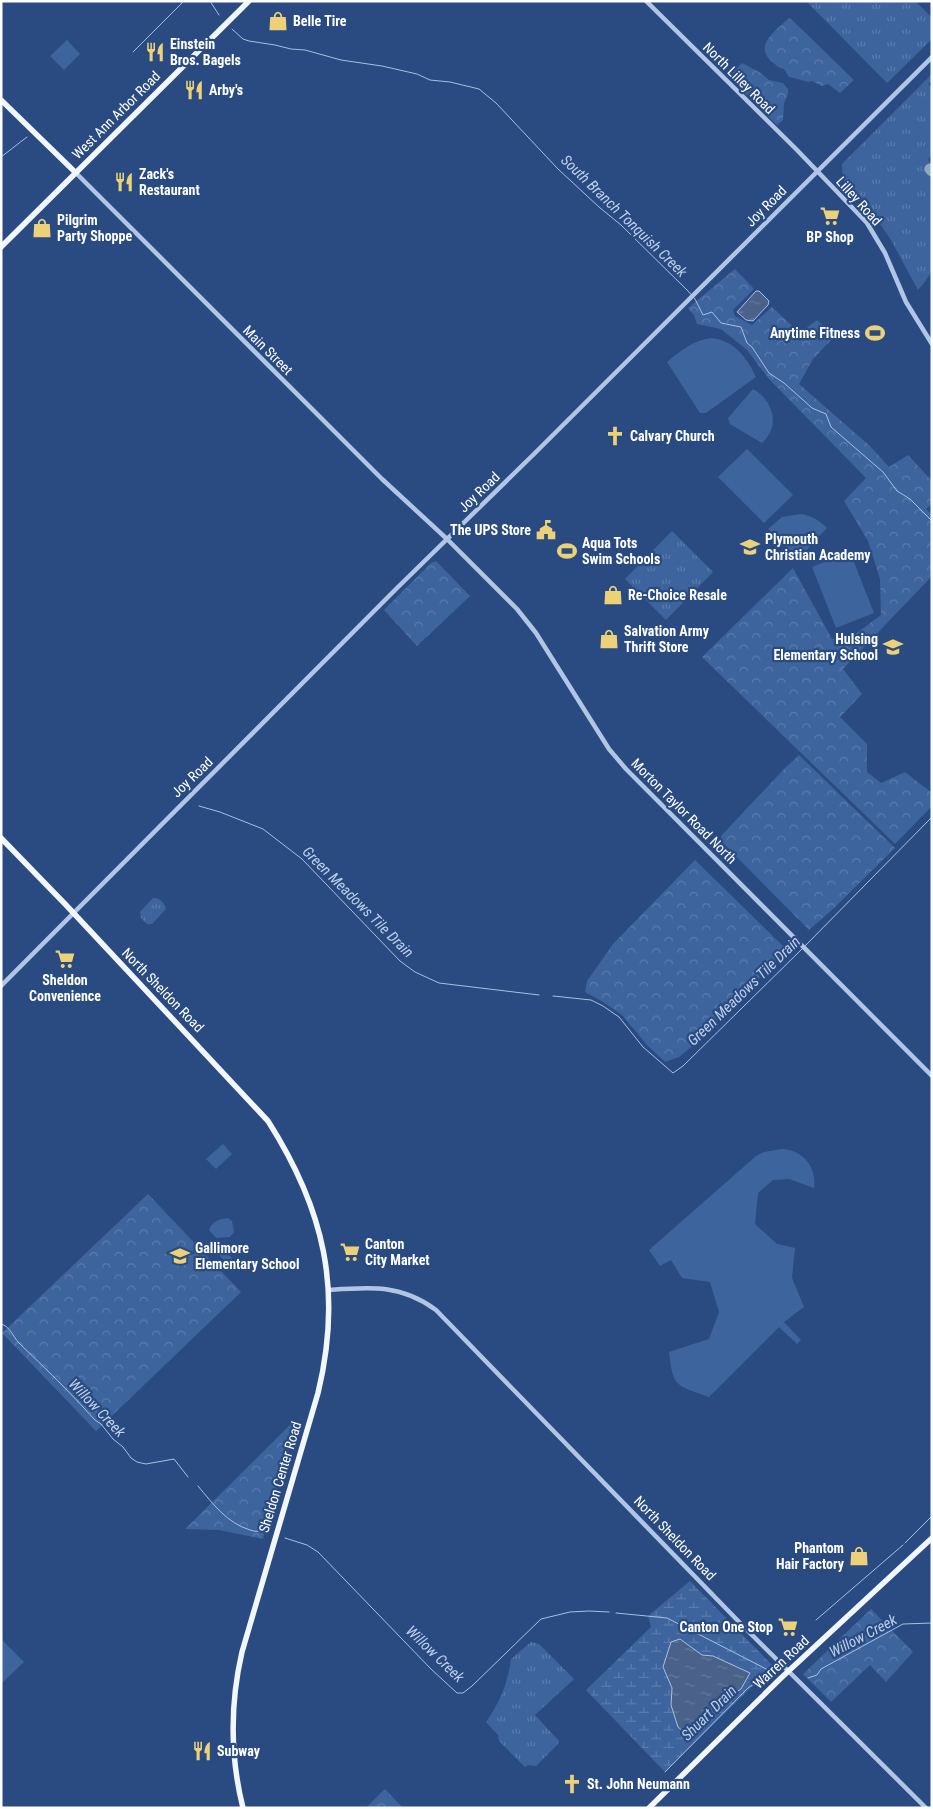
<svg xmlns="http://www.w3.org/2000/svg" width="933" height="1809" font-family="'Roboto Condensed',sans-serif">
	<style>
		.grass { fill: url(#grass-tufts) }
		.forest { fill: url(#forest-crowns) }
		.wetland { fill: url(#wetland-marsh) }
		.green { fill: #3e649e }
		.water { fill: url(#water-ripples); stroke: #a6c0e6 }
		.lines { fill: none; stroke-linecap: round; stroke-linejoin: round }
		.stream { stroke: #a6c0e6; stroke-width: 1 }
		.taxiway { stroke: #94a5c0; stroke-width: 11 }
		.minor { stroke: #b1c6e5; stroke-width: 4.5 }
		.major { stroke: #f2f6fd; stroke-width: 5.5 }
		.labels { text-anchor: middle; stroke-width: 4.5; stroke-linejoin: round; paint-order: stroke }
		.poi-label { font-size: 14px; font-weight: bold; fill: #fff; stroke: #294b81; text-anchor: start }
		.street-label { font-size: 14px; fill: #fff; stroke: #294b81 }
		.water-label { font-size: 15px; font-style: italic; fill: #bdd0ed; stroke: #294b81 }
	</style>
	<defs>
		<pattern id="grass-tufts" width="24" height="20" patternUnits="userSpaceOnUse" patternTransform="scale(1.25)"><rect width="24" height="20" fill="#3e649e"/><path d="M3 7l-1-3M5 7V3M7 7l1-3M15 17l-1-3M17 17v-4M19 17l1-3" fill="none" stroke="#5b7bad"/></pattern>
		<pattern id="forest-crowns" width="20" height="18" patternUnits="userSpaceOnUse" patternTransform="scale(1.25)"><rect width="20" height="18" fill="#3e649e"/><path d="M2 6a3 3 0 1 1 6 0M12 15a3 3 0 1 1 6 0" fill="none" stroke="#5b7bad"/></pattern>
		<pattern id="wetland-marsh" width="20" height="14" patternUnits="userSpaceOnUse" patternTransform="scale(1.25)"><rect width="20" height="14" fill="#3e649e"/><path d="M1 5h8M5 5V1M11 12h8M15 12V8" fill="none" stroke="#5b7bad"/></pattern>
		<pattern id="water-ripples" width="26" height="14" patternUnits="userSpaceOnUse" patternTransform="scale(1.25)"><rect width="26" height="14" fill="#4a6289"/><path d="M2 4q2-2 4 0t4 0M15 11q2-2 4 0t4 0" fill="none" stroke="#657a9b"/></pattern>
	</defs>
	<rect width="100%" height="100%" fill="#294b81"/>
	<path class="grass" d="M806,1H915L932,18V39L887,83Z
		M932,74V81L928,84L932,88V155L928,159L932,165L927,170L932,175V271L924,283L918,290L891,240L874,215L843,180L842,164Z
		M672,531L713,572L666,620L625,579Z
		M153,898C159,897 165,903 166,909L152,924H147L141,918L140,912Z
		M531,1642L539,1644L574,1679L535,1715L559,1741L558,1744L536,1766L528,1765L525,1767L499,1741L498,1735L486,1722C500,1702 508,1683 511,1659Z"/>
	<path class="forest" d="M789,18L791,19L854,80L840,93L828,84L822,86L812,81L809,82L789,77L784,69C778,68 775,64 770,60C754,44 778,29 789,18Z
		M742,63L761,73L769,80L783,83L788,89V94L784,103L783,120L777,125L730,78V76Z
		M735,269L754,289L733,310L735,316L752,325L772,307L800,333L817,320L834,337L813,359L799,384L870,446L889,467L908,455L932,481V504L926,509L932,515V576L843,669L862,694L840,717L867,744V772L881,783L905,772L932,793V806L895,844L702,657L793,568L832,639L853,636L881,615L880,579L868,541L844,501L866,478L769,379L747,350L721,329L697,324L694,315L688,308Z
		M436,561L470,596L417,646L384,610L431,563Z
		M799,755L895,848L834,908L809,930L726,846L721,840V836L785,768Z
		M695,860L787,950L690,1048L679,1057L665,1062L648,1046L622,1015L603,1002L585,992L587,981L613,944Z
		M148,1194L241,1292L96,1431L2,1333Z
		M291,1424L296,1425L263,1539L219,1530L185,1529Z
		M871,1609L913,1652L886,1682L870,1665L831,1702L803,1674Z
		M385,1789L403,1808H366Z"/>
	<path class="wetland" d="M690,1581L773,1666L665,1772L586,1690L651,1627L648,1616Z"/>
	<path class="green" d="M67,40L80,54L64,70L50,56Z
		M712,338C735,341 747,358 756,377L706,413H700L667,362C681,350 694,340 712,338Z
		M753,389C773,400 781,426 762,443L730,424L728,418Z
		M747,449L793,495L764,523L718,477Z
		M801,514C812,516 819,520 827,528L800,557H795L768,529L782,517Z
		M850,552L874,613L836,628L812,567Z
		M223,1144L232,1154L216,1169L206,1159Z
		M782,1149C803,1150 817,1167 814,1188L789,1179L773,1180L758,1193L755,1224L777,1244L795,1248L792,1278L804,1307L784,1322L801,1340L797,1344L779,1327L709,1397C676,1385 673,1388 669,1352L709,1339L719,1312L710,1282L682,1278L671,1260L660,1266L649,1250L756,1156L764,1152Z
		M228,1218L232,1221L234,1232L230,1237L216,1238L209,1230C212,1221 220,1219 228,1218Z
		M214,1240L232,1258L227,1263L209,1245Z
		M1,1639L24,1662L1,1684Z"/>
	<path class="water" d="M756,291H759L769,301L768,305L753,321L746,320L737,312Z
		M680,1639L702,1655L713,1656L750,1673L741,1689L709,1710L701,1724L686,1734L678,1727L671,1705L672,1688L663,1667L671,1642Z"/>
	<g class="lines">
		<path class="stream" d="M210,1L219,15
			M232,29L243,39L249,41L275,45L291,49L305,50L341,60L382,66L417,74L430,80L450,82L479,89L496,103L558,169L599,207L621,225L688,291L695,299L703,315L712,312L721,323L741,327L747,343L752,347L769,373L784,383L812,408L826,414L831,427L883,472L897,491L910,499L932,521
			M133,52L184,1
			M1,157L27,137
			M199,806L220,812L263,829L302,859L400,961L415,972L439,983L539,995
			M553,996L591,1000L603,1006L619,1017L643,1047L673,1073L683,1066L803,948L932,817
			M1,1324C10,1326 13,1337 19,1343C45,1368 71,1393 95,1420L101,1424L113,1439L123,1447L131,1458L137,1462L146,1464L174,1459L188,1477
			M198,1486C213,1504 227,1523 250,1530C255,1532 260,1531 266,1532
			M285,1538L307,1545L318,1552L431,1669L457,1693H463L472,1686L541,1619L570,1612L589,1611L609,1612
			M905,1543L932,1516
			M616,1613L667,1618L772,1672
			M816,1620L903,1545
			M808,1678L817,1675L821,1669L903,1624L932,1623
			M665,1772L748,1688L771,1672"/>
		<path class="taxiway" d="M930,169L932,171"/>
		<path class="minor" d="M646,1L797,150L867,223L885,253L906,302L932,344
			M76,173L382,479L447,539L517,609L536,633L609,749L626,769L932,1076
			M1,986L396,589L534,454L932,57
			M329,1290C370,1287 401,1284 436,1310L743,1626L926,1808"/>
		<path class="major" d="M1,100L76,173
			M1,247L249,1
			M1,838L66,905L268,1121C324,1209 343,1290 318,1393L242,1652C230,1704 230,1756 243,1808
			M649,1808L781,1678L932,1538"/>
	</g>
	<defs>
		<symbol id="shop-bare" viewBox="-9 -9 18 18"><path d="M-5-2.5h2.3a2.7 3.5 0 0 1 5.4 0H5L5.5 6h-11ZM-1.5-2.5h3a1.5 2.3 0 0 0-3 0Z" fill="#ecd179" stroke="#294b81" stroke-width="2.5" paint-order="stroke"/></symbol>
		<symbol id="restaurant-bare" viewBox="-9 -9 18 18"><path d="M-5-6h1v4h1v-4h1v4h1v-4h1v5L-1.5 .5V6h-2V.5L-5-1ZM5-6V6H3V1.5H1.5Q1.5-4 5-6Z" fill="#ecd179" stroke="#294b81" stroke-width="2.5" paint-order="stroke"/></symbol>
		<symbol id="supermarket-bare" viewBox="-9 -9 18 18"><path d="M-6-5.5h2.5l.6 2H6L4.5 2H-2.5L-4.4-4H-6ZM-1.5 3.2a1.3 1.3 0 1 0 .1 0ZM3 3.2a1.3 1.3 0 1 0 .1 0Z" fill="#ecd179" stroke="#294b81" stroke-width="2.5" paint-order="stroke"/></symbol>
		<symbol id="stadium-bare" viewBox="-9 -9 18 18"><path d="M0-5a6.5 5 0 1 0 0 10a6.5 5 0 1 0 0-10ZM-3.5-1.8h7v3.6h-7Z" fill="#ecd179" stroke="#294b81" stroke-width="2.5" paint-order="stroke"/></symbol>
		<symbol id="church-bare" viewBox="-9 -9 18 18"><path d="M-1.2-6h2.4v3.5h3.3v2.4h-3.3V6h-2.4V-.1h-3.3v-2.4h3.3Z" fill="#ecd179" stroke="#294b81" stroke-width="2.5" paint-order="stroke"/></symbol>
		<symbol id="civic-bare" viewBox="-9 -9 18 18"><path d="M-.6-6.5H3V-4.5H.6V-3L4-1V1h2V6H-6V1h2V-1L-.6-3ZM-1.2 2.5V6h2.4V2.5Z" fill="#ecd179" stroke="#294b81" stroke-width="2.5" paint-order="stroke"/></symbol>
		<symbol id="school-bare" viewBox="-9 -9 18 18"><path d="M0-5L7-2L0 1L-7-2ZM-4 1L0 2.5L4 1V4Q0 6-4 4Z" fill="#ecd179" stroke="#294b81" stroke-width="2.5" paint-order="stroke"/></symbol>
	</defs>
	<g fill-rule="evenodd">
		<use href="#shop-bare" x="264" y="7" width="28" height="28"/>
		<use href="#restaurant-bare" x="141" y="38" width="28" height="28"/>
		<use href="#restaurant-bare" x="180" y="76" width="28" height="28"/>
		<use href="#restaurant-bare" x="110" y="168" width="28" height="28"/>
		<use href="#supermarket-bare" x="816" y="202" width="28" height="28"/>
		<use href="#shop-bare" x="28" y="214" width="28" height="28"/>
		<use href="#stadium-bare" x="861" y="319" width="28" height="28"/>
		<use href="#church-bare" x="601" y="422" width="28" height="28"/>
		<use href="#civic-bare" x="532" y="516" width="28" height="28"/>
		<use href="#school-bare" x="736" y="533" width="28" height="28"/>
		<use href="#stadium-bare" x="553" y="537" width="28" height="28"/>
		<use href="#shop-bare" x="599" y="581" width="28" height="28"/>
		<use href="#shop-bare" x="595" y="625" width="28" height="28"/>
		<use href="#school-bare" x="879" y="633" width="28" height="28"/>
		<use href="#supermarket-bare" x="51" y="945" width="28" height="28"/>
		<use href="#supermarket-bare" x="336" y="1238" width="28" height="28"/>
		<use href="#school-bare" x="166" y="1242" width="28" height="28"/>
		<use href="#shop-bare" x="845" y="1542" width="28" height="28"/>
		<use href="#supermarket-bare" x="774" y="1613" width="28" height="28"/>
		<use href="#restaurant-bare" x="188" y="1737" width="28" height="28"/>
		<use href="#church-bare" x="558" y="1770" width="28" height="28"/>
	</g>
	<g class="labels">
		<g class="poi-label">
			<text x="293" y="26">Belle Tire</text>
			<text x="170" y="49">Einstein<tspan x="170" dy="16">Bros. Bagels</tspan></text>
			<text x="209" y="95">Arby's</text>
			<text x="139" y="179">Zack's<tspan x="139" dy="16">Restaurant</tspan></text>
			<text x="57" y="225">Pilgrim<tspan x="57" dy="16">Party Shoppe</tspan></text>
			<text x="830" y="242" text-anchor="middle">BP Shop</text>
			<text x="860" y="338" text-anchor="end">Anytime Fitness</text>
			<text x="630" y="441">Calvary Church</text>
			<text x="531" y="535" text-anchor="end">The UPS Store</text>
			<text x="765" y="544">Plymouth<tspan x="765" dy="16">Christian Academy</tspan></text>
			<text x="582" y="548">Aqua Tots<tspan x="582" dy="16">Swim Schools</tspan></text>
			<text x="628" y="600">Re-Choice Resale</text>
			<text x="624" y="636">Salvation Army<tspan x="624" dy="16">Thrift Store</tspan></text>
			<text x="878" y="644" text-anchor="end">Hulsing<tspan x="878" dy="16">Elementary School</tspan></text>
			<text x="65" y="985" text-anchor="middle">Sheldon<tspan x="65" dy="16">Convenience</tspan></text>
			<text x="365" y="1249">Canton<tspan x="365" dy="16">City Market</tspan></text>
			<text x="195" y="1253">Gallimore<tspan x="195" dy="16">Elementary School</tspan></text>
			<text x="844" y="1553" text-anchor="end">Phantom<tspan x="844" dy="16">Hair Factory</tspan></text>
			<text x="773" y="1632" text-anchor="end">Canton One Stop</text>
			<text x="217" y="1756">Subway</text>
			<text x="587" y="1789">St. John Neumann</text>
		</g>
		<g class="street-label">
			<text transform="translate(739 78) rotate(45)" y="5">North Lilley Road</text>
			<text transform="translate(116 115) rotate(-45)" y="5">West Ann Arbor Road</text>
			<text transform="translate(859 201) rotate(48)" y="5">Lilley Road</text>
			<text transform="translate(766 206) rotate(-45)" y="5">Joy Road</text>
			<text transform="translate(268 350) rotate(45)" y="5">Main Street</text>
			<text transform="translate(479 492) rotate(-44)" y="5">Joy Road</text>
			<text transform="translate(192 777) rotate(-44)" y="5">Joy Road</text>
			<text transform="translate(684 811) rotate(45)" y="5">Morton Taylor Road North</text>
			<text transform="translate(163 990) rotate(46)" y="5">North Sheldon Road</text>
			<text transform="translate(280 1477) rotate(-73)" y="5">Sheldon Center Road</text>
			<text transform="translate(675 1538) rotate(46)" y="5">North Sheldon Road</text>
			<text transform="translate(781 1662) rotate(-43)" y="5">Warren Road</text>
		</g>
		<g class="water-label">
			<text transform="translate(624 216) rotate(44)" y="5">South Branch Tonquish Creek</text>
			<text transform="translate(358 902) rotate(45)" y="5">Green Meadows Tile Drain</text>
			<text transform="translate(744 991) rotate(-44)" y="5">Green Meadows Tile Drain</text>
			<text transform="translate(97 1408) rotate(46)" y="5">Willow Creek</text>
			<text transform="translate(863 1636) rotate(-28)" y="5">Willow Creek</text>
			<text transform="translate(435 1654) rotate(44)" y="5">Willow Creek</text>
			<text transform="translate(709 1713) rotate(-45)" y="5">Shuart Drain</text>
		</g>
	</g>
	<rect width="933" height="1809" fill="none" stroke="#ffffff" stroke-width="5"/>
</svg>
